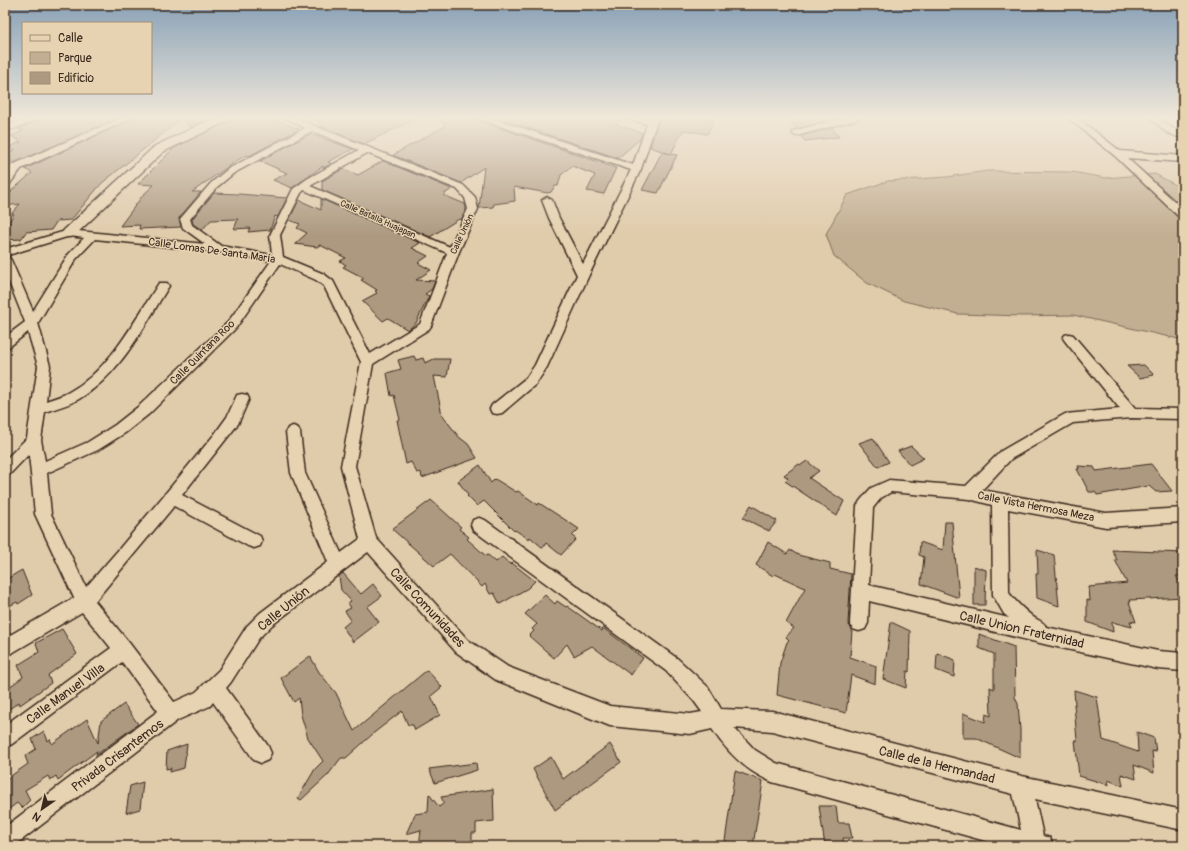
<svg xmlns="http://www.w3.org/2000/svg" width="1188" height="851" font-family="Pangolin,sans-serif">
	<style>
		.green { fill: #c2ae91; stroke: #7e6c58 }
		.building { fill: #ad9980; stroke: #3b2a1e }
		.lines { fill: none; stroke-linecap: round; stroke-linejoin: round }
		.street-casing { stroke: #3b2a1e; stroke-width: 3 }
		.secondary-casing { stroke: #3b2a1e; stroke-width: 3 }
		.street { fill: #e7d2b1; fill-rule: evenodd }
		.secondary { fill: #e7d2b1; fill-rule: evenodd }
		.labels { text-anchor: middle; stroke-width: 3; stroke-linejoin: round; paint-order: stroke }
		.far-street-label { font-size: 9px; fill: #3b2a1e; stroke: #e7d2b1 }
		.street-label { font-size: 11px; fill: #3b2a1e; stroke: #e7d2b1 }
		.near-street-label { font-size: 13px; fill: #3b2a1e; stroke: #e7d2b1 }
	</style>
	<rect width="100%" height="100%" fill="#e0cbab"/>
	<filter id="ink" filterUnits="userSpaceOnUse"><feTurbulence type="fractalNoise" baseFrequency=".025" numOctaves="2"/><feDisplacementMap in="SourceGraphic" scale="8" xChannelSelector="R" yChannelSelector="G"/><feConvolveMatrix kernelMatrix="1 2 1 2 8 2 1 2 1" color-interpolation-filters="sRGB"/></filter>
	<g filter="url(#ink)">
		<path class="green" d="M987,171L1072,172L1106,178L1155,174L1183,189V340L1073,315L1023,316L958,314L904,301L867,283L834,256L826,234L847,195L888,181L947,177Z"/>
		<path class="building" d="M41,117H121L14,163L5,158V154L15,150L9,147L21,142L11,136L23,131L18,129L40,120Z
			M135,117H213L190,127L182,118L101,184L71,220L57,221L51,230L26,232L21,239L5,240V231L10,223H8L14,214H11L20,204L5,206V199L12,192H10L32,173L25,169L135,118Z
			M232,117H268L299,129L249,156L247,155L236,161L192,192H201L179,218L181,227L139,229L140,225L120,226L143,195L154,185L138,184L174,148L230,121Z
			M326,117H419L364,144L322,127L317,119Z
			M440,117H468L616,168L604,194L587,191L595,175L572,166L561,175L558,186H555L551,192L548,193L514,187L515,201L494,204L493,207L479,208L484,167L461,183L393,155L445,126Z
			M511,117H625L615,124L642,133L640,139L618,158L504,120Z
			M662,117H697L714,120L707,134L683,130L671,154L677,155L658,193L642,190L662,152L670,154L650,147L657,125Z
			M788,117H824L827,121L796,129Z
			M832,128L839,137L805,141L801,136Z
			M310,134L353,149L328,162L332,164L323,168V166L292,188L273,180L287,173L260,161Z
			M383,161L452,189L443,195L465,204L466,209L461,220L459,219L430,237L322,190V181L343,169L358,175Z
			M214,193L239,194L287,198L278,217L275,216L270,230L248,232L250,228L234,229L238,219L211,220L202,230L193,224L192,219Z
			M321,199L420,243L412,248L428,256L418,263L431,270L416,280L435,281L432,289L425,294L429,296L416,323L410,328L408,330L388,318L383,321L362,301L377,293L375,291L377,290L361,280L364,278L343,267L346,265L340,261L346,258L320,245L317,247L295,244L307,233L297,228L300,224L289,220L299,200L321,210Z
			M414,356L416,360L423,358L425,363L434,359H450L447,377L434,376L442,415L459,437L468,444L477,458L422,478L421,472L417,473L411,462L406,464L397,420H400L394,395L391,396L387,373L401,369L398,360Z
			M1144,365L1154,375L1140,378L1127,366Z
			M873,438L889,462L878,467L859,443Z
			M911,446L924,458L910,465L898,451Z
			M807,461L819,471L809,478L844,501L837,516L785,481L788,478L784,475L799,464L801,465Z
			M1151,464L1172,491L1156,492L1149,486L1097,495L1095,492H1089L1077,469H1079L1078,466L1094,467L1096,471Z
			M480,465L491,483L495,479L516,492L518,491L538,505L539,503L567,521L579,529L572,536L576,539L561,555L546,543L543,548L530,537L529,539L515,530L514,531L484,501L477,506L467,496L468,495L458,481Z
			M431,500L461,527L459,529L469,537L467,539L486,556L488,555L496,562L502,557L511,565L512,563L535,581L528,588L500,604L494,593L490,594L485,584L482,587L450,554L434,566L392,529Z
			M751,505L777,521L769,531L743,518Z
			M945,522H952L959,598L921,584L924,557L919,555L920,542L943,550Z
			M768,542L787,554L790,550L798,555L830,563V569L851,574L848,623L852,630L850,657L876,666L875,684L851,675L846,713L777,695L780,663L787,642L789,640L786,637L794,628L786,623L805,588L775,574L773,576L756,565Z
			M1037,550L1054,555L1059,606L1037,598L1036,574H1038Z
			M1112,550L1183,553V576H1176L1183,587V597L1130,600L1131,602H1129L1136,622L1130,621L1132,627L1112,622L1113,632L1087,622V600L1090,601L1089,587L1127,583L1115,560H1117Z
			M974,566L986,570L985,605H974Z
			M22,570L32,595L18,604L17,602L5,608V580Z
			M343,573L361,594L373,584L382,596L367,607L379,622L353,642L343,627L351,620L345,611L351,608L348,603L351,601L341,590L339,576Z
			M545,595L555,604L557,601L566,607L567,606L602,631L603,628L643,658L631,675L592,646L574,656L567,644L554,658L529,636L534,631L532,629L537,624L525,614Z
			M891,622L910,631L909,672L907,671L906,688L883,679Z
			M62,629L77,654L48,675L51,683L20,705L19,702L5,712V690L23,677L18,665L39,652L36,643Z
			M979,634L1014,647L1015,697L1018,704L1020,729V758L976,738H963V713L985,722L986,714L991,716L990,687L994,689V654L979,648Z
			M937,653L955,660L954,677L936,670Z
			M310,656L319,672L336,693L354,731L427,670L442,687L431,696L440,715L415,730L413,725H408L402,711L375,732L346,758H341L328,775L301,800L298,798L315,769L323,761L308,738L301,715L299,698L294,702L281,678Z
			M1074,690L1097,697L1103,740L1138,752L1137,732L1154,738L1156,752L1152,751L1154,773L1134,765L1136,779L1121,774L1123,786L1108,780L1109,785L1079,776L1075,740L1077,741L1074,704L1075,705Z
			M124,704L138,724L96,755L97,751L58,780L56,776L50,780L48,776L25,790L30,800L22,808L17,803L5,812V780L28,764L25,756L36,749L32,739L44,731L48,741L50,739L52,744L87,719L98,743L101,721Z
			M187,744L184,768L170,772L171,768L166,769L167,751Z
			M610,744L621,762L555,810L533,769L551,757L563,779Z
			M476,763L477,770L435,783L429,769Z
			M735,771L763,781L753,846H741L725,841Z
			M143,782L140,809L126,813L130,786Z
			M493,789L494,821L476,823V833H472V842L468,843V846H419L421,830L406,834L415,814L428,812L429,794L439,807L444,803L441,797Z
			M819,806H836L838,823H849L852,838H843L844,846H825Z"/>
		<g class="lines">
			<defs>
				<path id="street" d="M29,117H40L39,119L5,132V126Z
					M124,117H134L21,169L8,186L5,187V177L7,174L5,175V168Z
					M285,117H295L315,126L463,185L475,197L478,209L459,252L431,326L429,329L373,364L355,466L376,538L468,640L508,667L610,706L690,714L702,712L694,701L666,671L473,530L471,525L473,520L479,518L485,520L678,659L708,687L721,709L772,711L1022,776L1183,810V830L1035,799L1043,836L1050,838L1053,846H1004L772,782C746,771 727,752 712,729L690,734L610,726L496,680L456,652L368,552L272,625L259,638L231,682L226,688L268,746L271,753L268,760L261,763L254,760L213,702L210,706L178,720L14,846H5V827L158,711L122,662L12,744L5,747V725L111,648L82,612L5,657V638L74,598L35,514L29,454L10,474L5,476V460L27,438L38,366L28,332L9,347L5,348V337L25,322L5,272V257L9,258L11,260L33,311L68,255L84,238L70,236L5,256V249L69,230L205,244L183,228L180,219L211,183L228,169L305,128ZM312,131L359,150L307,179L293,189L270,235L272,255L221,246L192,225L190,219L217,187L234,173ZM367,153L457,189L465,198L468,209L450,247L310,186ZM304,190L447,253L420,324L370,354L333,281L324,274L283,257L280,235L301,193ZM95,239L219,252L271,261L228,322L139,406L115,425L88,442L45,461L41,440L45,412C56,408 69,405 79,399C121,374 144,326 169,286L167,283H159C134,321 110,370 69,392C62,396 54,398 46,401L50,366L38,323L76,259ZM280,264L316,280L324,286L361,362L341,466L360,539L341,553L305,473L300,432L298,428L293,426L288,428L286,432L291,473L328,562L260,613L247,626L219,670L196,692L174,702L130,644L95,601L174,506L248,546L254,548L260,546L262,541L260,536L182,495L238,424L249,399L247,395L242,394L237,395L227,417L214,435L120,548L86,587L51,514L47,473L98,450L125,433L149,414L236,328ZM734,728L772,731L1013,794L1021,830L776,763L755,750Z
					M478,117H489L633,165L647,124L627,119L626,117H638L649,119L650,117H658L641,169L589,275L547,367L536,384L502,413L497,414L492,413L490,409L492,405L526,378L535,365L577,275L549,218L542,200L547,197L552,200L559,218L583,264L631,170L479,119Z
					M848,117H860L859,119L796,136L792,133L793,131Z
					M1067,117H1076L1120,151L1183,156V162L1127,158L1183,209V218L1179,217L1115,156Z
					M1149,117H1158L1172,128L1183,133V139L1166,132Z
					M1069,334L1073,335L1135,408L1183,409V419L1131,418L1073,423L1011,459L982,490L1106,513L1183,508V522L1106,527L1008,509L1009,593C1016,602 1023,609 1032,616C1036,620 1044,621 1046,627L1158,651L1183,653V671L1158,669L1048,645L869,601L868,623L865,629L859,631L853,629L850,623L857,506L860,501L871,488L889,480L966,486L1001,451L1065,414L1120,409L1065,341L1063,338L1065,335ZM891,492L969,499L992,505L993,595L1004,614L1009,618L869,585L873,508L881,498Z"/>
				<path id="secondary" d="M216,117H231L229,120L163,152L74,236L69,237L64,236L62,233L64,230L155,146Z"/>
			</defs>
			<use href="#street" class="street-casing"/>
			<use href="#secondary" class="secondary-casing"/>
			<use href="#street" class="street"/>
			<use href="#secondary" class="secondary"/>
		</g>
	</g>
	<linearGradient id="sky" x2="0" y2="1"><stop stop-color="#88a1b7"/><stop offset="0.5" stop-color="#f1e8d9"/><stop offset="1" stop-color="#f1e8d9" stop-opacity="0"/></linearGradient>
	<rect width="1188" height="236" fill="url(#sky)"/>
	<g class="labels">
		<g class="far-street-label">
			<text transform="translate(378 219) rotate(24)" y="3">Calle Batalla Huajapan</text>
			<text transform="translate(462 234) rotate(-65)" y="3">Calle Unión</text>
		</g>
		<g class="street-label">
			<text transform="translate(212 250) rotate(8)" y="4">Calle Lomas De Santa María</text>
			<text transform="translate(202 352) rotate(-45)" y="4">Calle Quintana Roo</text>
			<text transform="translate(1036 506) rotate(11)" y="4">Calle Vista Hermosa Meza</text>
		</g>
		<g class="near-street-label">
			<text transform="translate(428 607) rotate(47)" y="5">Calle Comunidades</text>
			<text transform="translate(283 608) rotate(-39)" y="5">Calle Unión</text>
			<text transform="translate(1022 629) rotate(13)" y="5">Calle Union Fraternidad</text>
			<text transform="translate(65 693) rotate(-36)" y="5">Calle Manuel Villa</text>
			<text transform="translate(117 755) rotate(-37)" y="5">Privada Crisantemos</text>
			<text transform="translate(937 764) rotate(14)" y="5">Calle de la Hermandad</text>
		</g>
	</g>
	<rect width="1188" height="851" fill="none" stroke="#e7d2b1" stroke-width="20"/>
	<rect x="10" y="10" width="1168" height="831" fill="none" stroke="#3b2a1e" stroke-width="1.5" filter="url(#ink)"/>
	<rect x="22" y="22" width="130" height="72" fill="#e7d2b1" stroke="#a28f76"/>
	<rect x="30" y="35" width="20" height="6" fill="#e7d2b1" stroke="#a28f76"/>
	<text x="58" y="42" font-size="12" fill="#3b2a1e">Calle</text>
	<rect x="30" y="52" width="20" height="12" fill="#c2ae91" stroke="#a28f76"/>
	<text x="58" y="62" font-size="12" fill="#3b2a1e">Parque</text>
	<rect x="30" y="72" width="20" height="12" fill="#ad9980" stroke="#a28f76"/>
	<text x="58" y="82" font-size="12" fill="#3b2a1e">Edificio</text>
	<g transform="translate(42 809) rotate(214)" stroke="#e7d2b1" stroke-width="3" paint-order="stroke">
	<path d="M0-3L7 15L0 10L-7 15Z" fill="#3b2a1e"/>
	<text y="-6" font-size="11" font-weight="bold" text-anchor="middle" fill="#3b2a1e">N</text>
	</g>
</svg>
